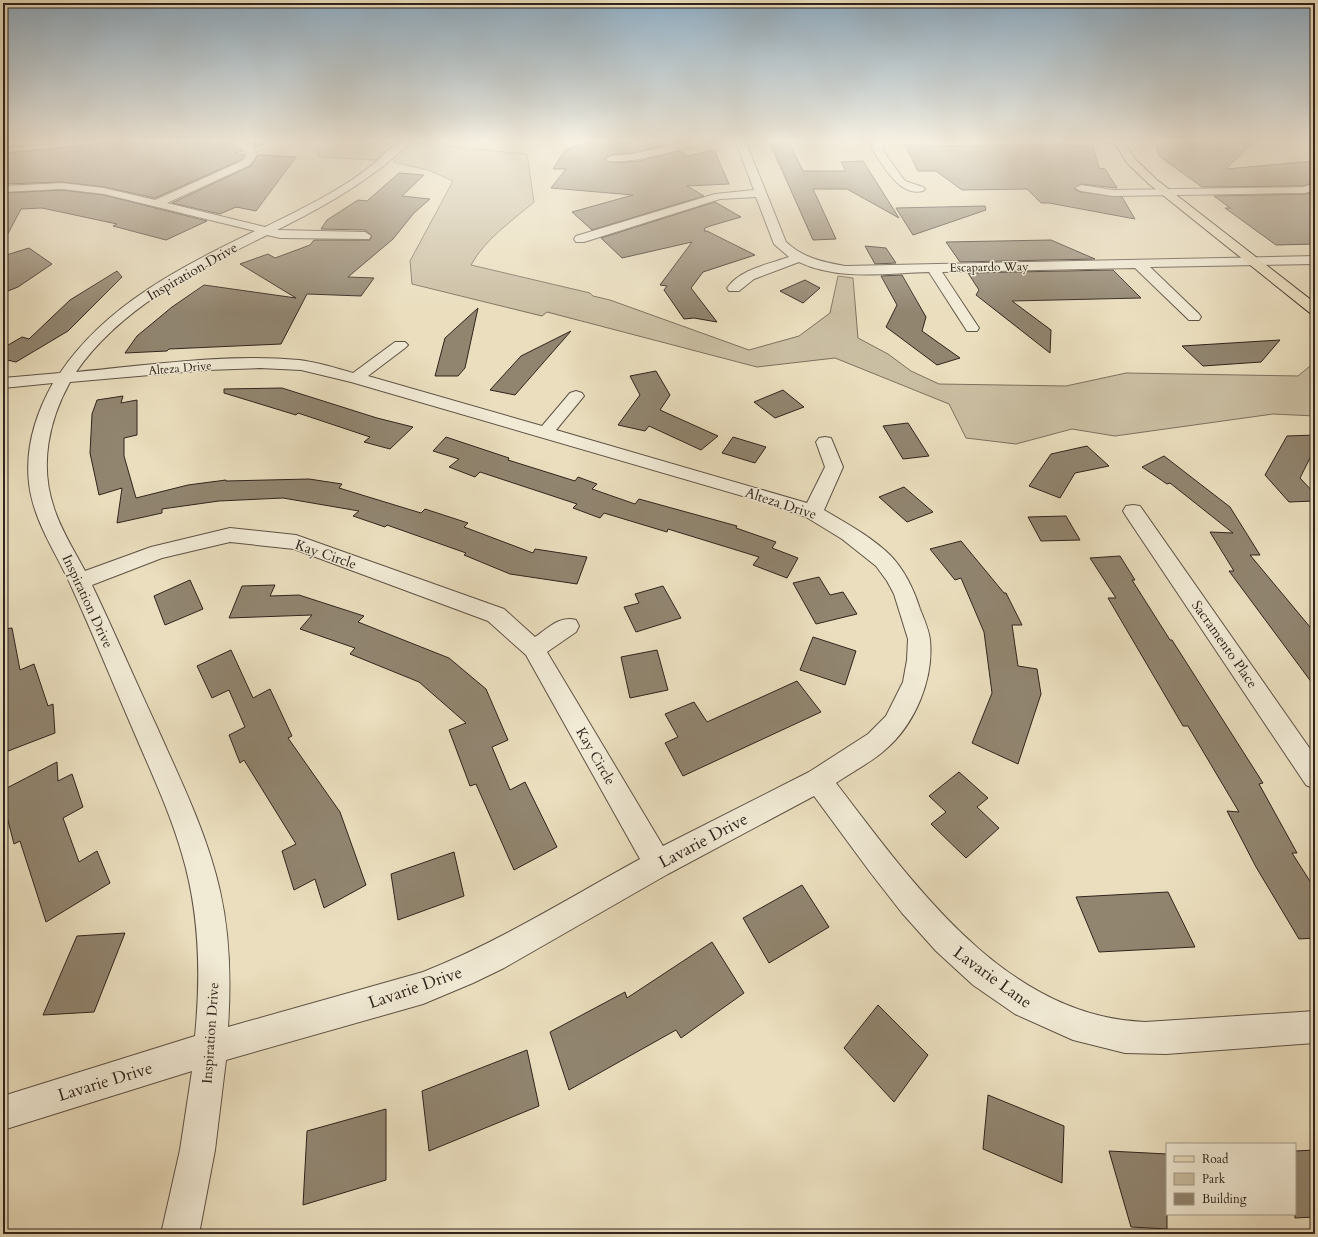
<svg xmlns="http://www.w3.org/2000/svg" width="1318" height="1237" font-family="Cardo,serif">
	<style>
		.green { fill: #cabea2; stroke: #7d715f }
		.building { fill: #918570; stroke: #30241c }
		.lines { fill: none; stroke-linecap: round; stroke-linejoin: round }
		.minor-casing { stroke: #5e5244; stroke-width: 2 }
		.major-casing { stroke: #30241c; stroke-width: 2 }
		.minor { fill: #f1ead5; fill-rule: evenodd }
		.major { fill: #eadebe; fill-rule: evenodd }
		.labels { text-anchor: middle; stroke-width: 3; stroke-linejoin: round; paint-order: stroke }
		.far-street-label { font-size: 12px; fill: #30241c; stroke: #f1ead5 }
		.street-label { font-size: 14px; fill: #30241c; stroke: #f1ead5 }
		.near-street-label { font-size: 17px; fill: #30241c; stroke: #f1ead5 }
	</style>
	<rect width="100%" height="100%" fill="#eadebe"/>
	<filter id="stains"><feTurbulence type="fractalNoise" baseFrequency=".005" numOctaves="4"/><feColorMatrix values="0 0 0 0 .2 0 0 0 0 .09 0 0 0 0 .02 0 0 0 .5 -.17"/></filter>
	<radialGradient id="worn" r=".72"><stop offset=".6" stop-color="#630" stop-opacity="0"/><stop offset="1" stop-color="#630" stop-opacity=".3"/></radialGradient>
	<path class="green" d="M314,140H398L376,160L319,157Z
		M413,143L527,154L534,202C512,221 485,239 471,265L590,293L593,296L610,300L749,350L799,336L830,313L838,276L853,278L858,338L888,354L911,371L939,384L1066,386L1126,373L1298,376L1315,362V416L1273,414L1115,436L1072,429L1016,444L966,438L949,404L835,358L757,367L547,312L542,316L412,284L410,261L453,181L428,170L393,162Z"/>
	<path class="building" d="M142,140H226L242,151L235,153L245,155L241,160L155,198L104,187L62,182L3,184V153Z
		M242,140H261L262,145L256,147Z
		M594,140H657L666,145L633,153L611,155L605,159L612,163L638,161L680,151L688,156L714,150L729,184L687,186L704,196L592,230L572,212L633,195L551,188L566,169H553L565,150Z
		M788,140L803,171H846L841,162L863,161L899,218L847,189H813L836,239L813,240L769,141Z
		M1155,140L1254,142L1226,169L1315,161V182L1303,186L1202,187L1159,156Z
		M1057,144L1093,147L1099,168L1105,169L1117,188L1081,184L1074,189L1081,192L1122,197L1135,219L1049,203H1041L1027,189L962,190L936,171H918L905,145L986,146L985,145Z
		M258,155L296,157L256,211L236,207L220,214L172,203L251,166Z
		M399,173L424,175L402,196L430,199L414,213L393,239L348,277L374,278L361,296L307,294L281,344L169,349L167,351L125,353L137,336L172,307L204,285L296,298L240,264L268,254L275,258L310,245L314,240H370L372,236L365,230L321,229L327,220L358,200L367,201Z
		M62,190L104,195L207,221L166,240L113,226L117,224L42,208L21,209L3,243V193Z
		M1315,192V244L1276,245L1225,208H1230L1214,196L1305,194Z
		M715,202L741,217L710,226L705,228L704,231H707L755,255L703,272L691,288L717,322L694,318L684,319L664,290L667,286L660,285L692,242L622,258L601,238Z
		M985,206L986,210L913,235L896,208Z
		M1051,240L1095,259L960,262L946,242Z
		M865,246L886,248L896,263L875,264Z
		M29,248L52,264L18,287L3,293V256Z
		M1113,270L1141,298L1012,301L1051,330L1050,353L976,295L979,290L968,273Z
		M117,271L122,277L68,331L16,362L3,359V348L22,337L29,339L70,300Z
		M902,275L926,317L922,331L960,358L937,365L886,327L897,305L881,276Z
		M805,280L820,288L803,303L780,291Z
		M478,308L465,368L458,376H435L445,338Z
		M571,331L515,395L490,390L521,356Z
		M1280,340L1261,362L1203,366L1182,346Z
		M656,371L670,395L660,410L718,436L701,450L649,426L645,431L618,425L640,395L630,376Z
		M282,388L377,418L413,427L390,449L364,442L370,437L298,413L296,415L224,393V389Z
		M783,390L804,407L775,418L754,402Z
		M123,396L121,403L137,400V435L124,438V456L136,498L188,485L226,480V481L309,479L342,484L339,488L421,513L425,509L468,523L464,527L533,553L535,549L587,557L577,584L510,574L464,555L466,553L387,525L385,527L353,516L359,511L283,498L219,501L162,509V513L117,523L122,488L99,495L90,453L92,414L97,400Z
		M908,423L929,456L903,459L883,426Z
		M1315,435V448L1300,478L1315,494V501L1289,502L1265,475L1287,436Z
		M446,437L509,458L508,460L575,481L578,477L597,484L592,489L635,504L639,499L737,526L736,528L776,542L772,548L798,558L787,578L753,565L759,557L668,529L667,532L604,513L600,518L573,508L577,504L480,472L475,477L449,467L459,459L433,451Z
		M733,437L766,447L755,463L722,453Z
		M1087,446L1109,466L1075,473L1060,498L1029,486L1051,454Z
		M1164,456L1230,507L1260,555H1250L1315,633V687L1229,571H1234L1210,532L1233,533L1170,483L1167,484L1142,467Z
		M904,487L933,512L907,522L879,497Z
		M1066,516L1080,540L1041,541L1028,517Z
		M961,541L1004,593H1006L1022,625H1012L1018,666L1037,669L1041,694L1018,764L972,743L992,693L984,632L961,578L955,580L930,549Z
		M1120,556L1135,580H1132L1170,640H1172L1263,783L1259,784L1297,853H1292L1315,889V938L1299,939L1256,867L1227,811L1239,812L1188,726H1183L1108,598H1116L1090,558Z
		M819,577L830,595L843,592L857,614L816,624L793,583Z
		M190,580L203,609L165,625L154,596Z
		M275,585L270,596L299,595L364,616L358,622L449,658L486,689L508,740L492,747L510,790L525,782L557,847L514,870L476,784L470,786L449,730L466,723L419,682L350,654L355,648L300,629L312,615L229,618L242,586Z
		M663,586L681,618L636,632L624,607L639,603L635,594Z
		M12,628L20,670L34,664L48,706L53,704L55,733L3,753V629Z
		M813,637L856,651L845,685L800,670Z
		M231,650L253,698L270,689L292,736L288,738L340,812L366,885L324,908L315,879L294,890L282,851L296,844L244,760L240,763L229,735L245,727L229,690L212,698L197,666Z
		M657,650L668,690L630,698L621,657Z
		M797,681L821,712L683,776L665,743L678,737L665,714L694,702L707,722Z
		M57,762L58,781L72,774L83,807L63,818L79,862L97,851L110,883L46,922L20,841L14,844L3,801V790Z
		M959,772L988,798L977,807L999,828L966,858L931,824L946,812L929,796Z
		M454,852L464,896L398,920L391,874Z
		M802,885L829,927L769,963L743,918Z
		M1168,892L1195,947L1099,952L1076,897Z
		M125,933L94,1012L43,1015L77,936Z
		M712,942L744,993L681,1038L676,1030L569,1090L550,1032L625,992L627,998Z
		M878,1005L928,1055L894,1102L844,1048Z
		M527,1050L539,1106L429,1151L422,1091Z
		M988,1095L1064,1126L1062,1183L983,1149Z
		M386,1109V1180L303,1205L307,1131Z
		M1315,1150V1217L1295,1218V1151Z
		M1109,1151L1167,1154V1229L1131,1227Z"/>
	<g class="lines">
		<defs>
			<path id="minor" d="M18,140H56L51,143L3,147V141Z
				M227,140H239L254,147L257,155L250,165L167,203L265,227C301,209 340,191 372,165C384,155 396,139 412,140C407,146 400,151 394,157C359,187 319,209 277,230L365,232L371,236L369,239L280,238L267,235C197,270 122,306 76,372C150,365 226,353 299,360C317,362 336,368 353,373L395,342H405L408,345L405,348L368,376L542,426L570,393L576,391L582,393L584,396L556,430L807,503L825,467L816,442L819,438L825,437L831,438L843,467L824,510C846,523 872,537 891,556C905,571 914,590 920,609C924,619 929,630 930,640C934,679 915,724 886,749C872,762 852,772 836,783C913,883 1005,1017 1145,1022L1315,1011V1043L1166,1054L1125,1053L1073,1040L1015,1014L973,985L936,951L902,913L870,872L814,796L668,874L504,968L473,983L423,1004L226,1060L215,1150L199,1234H161L180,1150L192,1071L3,1130V1096L195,1036C201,975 200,914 182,854C170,812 151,772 134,732C113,684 94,636 72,588C57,554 33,521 29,483C25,448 36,413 53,383L3,388V378L60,373C107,304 181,267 255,231L104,194L62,189L3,192V186L62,183L104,188L155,200L242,161L247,155L245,151ZM260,368L301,370L351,382L767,503L806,517L842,539L876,566L887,581L894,594L908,639L907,660L903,682L886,716L868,734L809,772L663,846L547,652L576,632L579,626L576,620C560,615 548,628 535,637L504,609L296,535L230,528L151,547L85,571C74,550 61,530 54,508C39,465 49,420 70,382L207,370ZM230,542L294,549L488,621L526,655L640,859C569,898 499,942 423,972L228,1027C231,982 230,935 220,891C207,833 180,779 156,725C134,678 114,631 92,585L162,558Z
				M694,140H711L709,142C694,146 614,169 606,159L611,156L633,154Z
				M735,140H745L786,242C803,258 823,262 845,266L1315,256V264L1150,267L1199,314L1201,317L1199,320H1189L1135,268L942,272L979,328L977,331H967L929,272C887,273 839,281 799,262L754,279L739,291H729L727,288C740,269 769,264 789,257L774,244L756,197L720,199L584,242H576L574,239L576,236L715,194L754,190Z
				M878,140H888L882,149L905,181L923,187L925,189L923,191C899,197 883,165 872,149V146Z
				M1102,140H1122L1123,141L1118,144L1104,142Z
				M1315,183V190L1305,193L1113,196L1081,191L1075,188L1081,185L1113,190L1303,187Z
				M1133,505L1140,506L1315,756V789L1306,785L1126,516L1123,511L1126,506Z"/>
			<path id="major" d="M1113,140H1123L1135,159L1157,180L1315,303V314L1310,313L1149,184L1127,163Z"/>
		</defs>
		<use href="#minor" class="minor-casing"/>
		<use href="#major" class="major-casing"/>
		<use href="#minor" class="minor"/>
		<use href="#major" class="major"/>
	</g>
	<linearGradient id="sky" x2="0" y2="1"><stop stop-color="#8facc1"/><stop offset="0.45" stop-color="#f6f0e2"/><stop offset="1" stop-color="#f6f0e2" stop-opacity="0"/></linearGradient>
	<rect width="1318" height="313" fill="url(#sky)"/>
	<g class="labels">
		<g class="far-street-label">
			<text transform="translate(989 267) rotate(-1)" y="4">Escapardo Way</text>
			<text transform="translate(180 368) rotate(-5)" y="4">Alteza Drive</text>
		</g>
		<g class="street-label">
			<text transform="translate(192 271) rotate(-30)" y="5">Inspiration Drive</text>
			<text transform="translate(781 503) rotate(18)" y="5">Alteza Drive</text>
			<text transform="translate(326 554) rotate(19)" y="5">Kay Circle</text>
			<text transform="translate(88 601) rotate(65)" y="5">Inspiration Drive</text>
			<text transform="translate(1225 644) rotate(55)" y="5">Sacramento Place</text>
			<text transform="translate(596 756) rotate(60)" y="5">Kay Circle</text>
			<text transform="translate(210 1033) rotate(-86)" y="5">Inspiration Drive</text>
		</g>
		<g class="near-street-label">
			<text transform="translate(703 840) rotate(-28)" y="6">Lavarie Drive</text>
			<text transform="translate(993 977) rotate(36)" y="6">Lavarie Lane</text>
			<text transform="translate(415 987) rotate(-19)" y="6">Lavarie Drive</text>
			<text transform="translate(105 1081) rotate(-17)" y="6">Lavarie Drive</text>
		</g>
	</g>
	<rect width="1318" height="1237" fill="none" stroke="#eadebe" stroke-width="16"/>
	<rect x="4" y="4" width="1310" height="1229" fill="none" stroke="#30241c" stroke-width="2"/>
	<rect x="8" y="8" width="1302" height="1221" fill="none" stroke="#30241c"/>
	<rect x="1166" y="1143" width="130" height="72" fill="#f1ead5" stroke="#a49b8b"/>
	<rect x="1174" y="1156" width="20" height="6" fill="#eadebe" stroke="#a49b8b"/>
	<text x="1202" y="1163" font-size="12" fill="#30241c">Road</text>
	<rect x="1174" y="1173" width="20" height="12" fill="#cabea2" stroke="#a49b8b"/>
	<text x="1202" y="1183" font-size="12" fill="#30241c">Park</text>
	<rect x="1174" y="1193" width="20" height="12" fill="#918570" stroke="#a49b8b"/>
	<text x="1202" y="1203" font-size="12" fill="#30241c">Building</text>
	<rect width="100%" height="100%" filter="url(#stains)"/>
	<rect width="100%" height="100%" fill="url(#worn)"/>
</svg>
